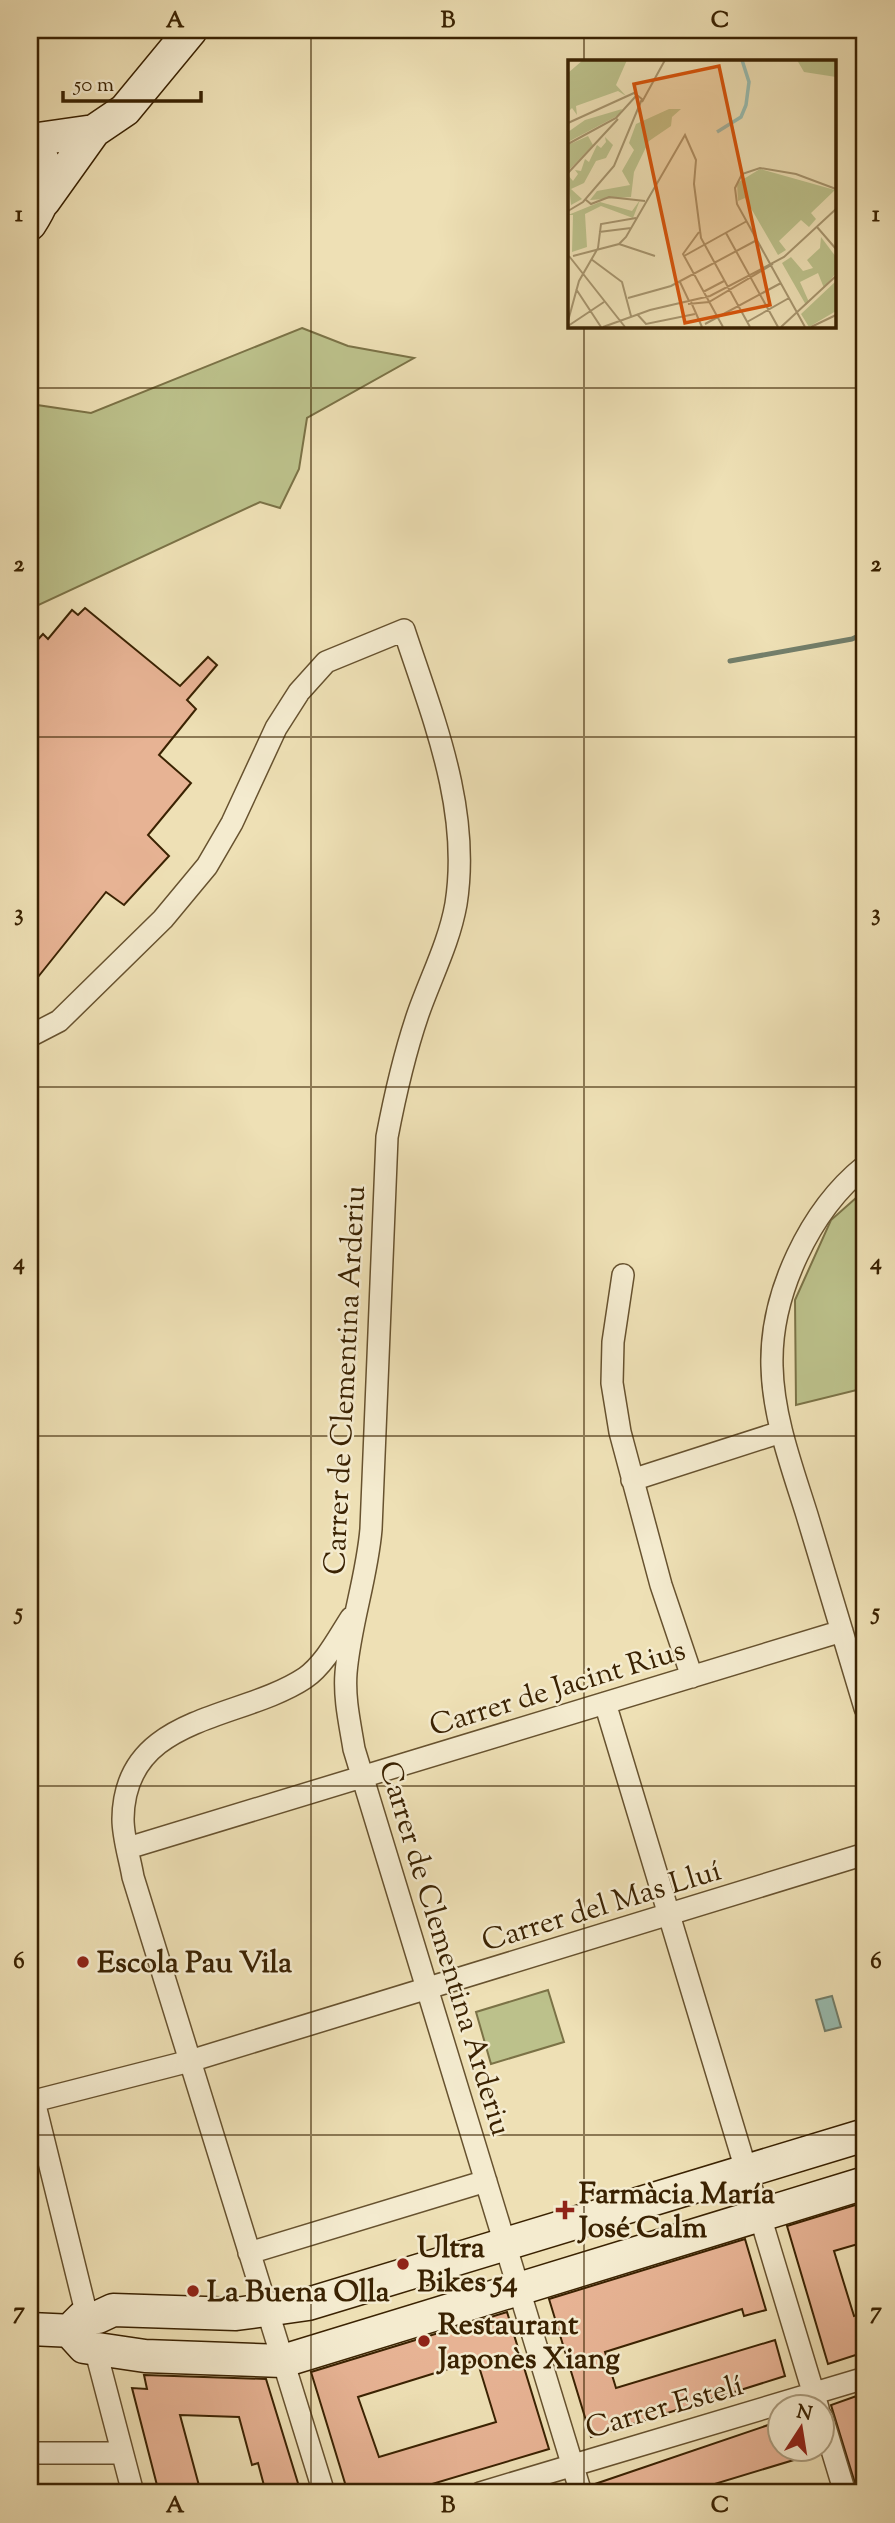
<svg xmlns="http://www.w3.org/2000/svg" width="895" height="2523" font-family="'Sorts Mill Goudy',serif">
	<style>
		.green { fill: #bcc18b; stroke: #7b7246; stroke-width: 2 }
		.water { fill: #99bdb1; stroke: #737f6b; stroke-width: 2 }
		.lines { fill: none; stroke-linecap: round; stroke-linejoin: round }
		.stream { stroke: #737f6b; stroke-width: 5 }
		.building { fill: #e7b394; stroke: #3a2202; stroke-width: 2; fill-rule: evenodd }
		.street-casing { stroke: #67522f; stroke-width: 24 }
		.secondary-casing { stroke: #3a2202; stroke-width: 35 }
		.street { stroke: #f4ebcf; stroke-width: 21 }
		.secondary { stroke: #f4ebcf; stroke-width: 32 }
		.grid { fill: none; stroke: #3a2202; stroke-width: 2; stroke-opacity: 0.55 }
		.poi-dot { fill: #8f2418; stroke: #f4ebcf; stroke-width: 2.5 }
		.labels { text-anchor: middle; stroke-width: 5; stroke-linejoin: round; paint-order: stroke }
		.street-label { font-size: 30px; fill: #3a2202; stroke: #f4ebcf }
		.poi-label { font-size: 30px; font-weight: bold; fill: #3a2202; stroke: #f4ebcf; text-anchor: start }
		.inset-river { fill: none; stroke: #99bdb1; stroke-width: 3.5 }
		.inset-road { fill: none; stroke: #a6946d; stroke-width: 2 }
		.view { fill: #d7540b; fill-opacity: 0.15; stroke: #d7540b; stroke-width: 3.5 }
		.inset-edge { fill: none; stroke: #3a2202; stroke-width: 3.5 }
		.neatline { fill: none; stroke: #3a2202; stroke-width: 2.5 }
		.grid-label { font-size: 23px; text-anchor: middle; font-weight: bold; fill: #3a2202 }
	</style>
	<rect width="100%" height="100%" fill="#eee0b5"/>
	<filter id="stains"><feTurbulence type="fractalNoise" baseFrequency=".00286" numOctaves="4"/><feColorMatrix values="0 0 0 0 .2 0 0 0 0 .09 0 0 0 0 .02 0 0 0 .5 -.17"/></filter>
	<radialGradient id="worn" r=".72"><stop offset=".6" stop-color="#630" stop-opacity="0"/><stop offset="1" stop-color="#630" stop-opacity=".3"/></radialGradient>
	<path class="green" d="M302,328L348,346L414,358L307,418L299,469L280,508L260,502L30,609V404L91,413Z
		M865,1190V1388L796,1405L795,1300L831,1220Z
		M548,1990L564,2042L491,2064L476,2012Z"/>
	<path class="water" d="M832,1996L841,2027L825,2031L816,2000Z"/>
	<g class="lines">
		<path class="stream" d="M730,661L852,639L865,633"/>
	</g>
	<path class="building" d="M85,608L180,686L208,657L217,665L187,700L196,709L159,755L191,783L148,835L169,856L124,905L106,892L30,987V648L43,634L48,639L72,610L78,615Z
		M865,2202V2242L834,2251L854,2316L865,2312V2352L828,2364L787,2226Z
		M745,2239L766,2310L744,2316L742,2309L605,2352L616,2388L775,2340L785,2376L591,2437L549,2299Z
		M507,2312L549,2449L402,2493H348L311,2372ZM477,2360L496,2422L379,2457L358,2397Z
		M144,2375L266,2379L301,2493H266L258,2463L252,2465L239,2417L180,2415L201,2493H159L132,2388L147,2389Z
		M865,2393V2493H858L831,2405Z
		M780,2421V2449H816L817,2453L685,2493H594L592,2485Z"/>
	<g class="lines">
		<defs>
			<path id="street" d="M30,1036L59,1021L163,919L207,866L232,823L276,728L299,692L326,662L404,630C433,718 471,809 456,904C449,943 431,977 418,1014C404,1055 395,1095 387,1137L371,1529C367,1578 350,1624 346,1673C344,1699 350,1724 354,1749L581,2493
				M865,1166C810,1210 770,1294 772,1366C773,1417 792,1467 807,1515C826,1579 846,1644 865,1708
				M623,1275L613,1342L612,1383L620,1432L661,1585L692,1677
				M632,1480L781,1432
				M605,1703L818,2408
				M128,1848L842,1631
				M34,2101L87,2316
				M30,2102L190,2061L865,1854
				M249,2253L486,2181
				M95,2348L133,2493
				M822,2417L845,2493
				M30,2453H122
				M324,2493L133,1877C130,1859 123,1838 123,1819C124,1714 240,1721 305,1678C325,1664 338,1638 351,1618
				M480,2493L865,2378"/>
			<path id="secondary" d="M30,139C54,170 51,192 30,224
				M31,140L94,131L125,110L191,30
				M44,201L94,131
				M865,2135L308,2304L236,2314L113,2310L98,2317L82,2318L75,2325L74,2336L84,2347L145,2356L283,2361L865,2183
				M30,2329L74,2331"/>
		</defs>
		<use href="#street" class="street-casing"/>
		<use href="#secondary" class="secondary-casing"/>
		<use href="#street" class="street"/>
		<use href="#secondary" class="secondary"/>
	</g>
	<path class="grid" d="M311,30V2493M584,30V61M584,326V2493M30,388H865M30,737H865M30,1087H865M30,1436H865M30,1786H865M30,2135H865"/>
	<g class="poi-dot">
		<circle cx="83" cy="1962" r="7"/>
		<path d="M561.5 2199.5h7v7h7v7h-7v7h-7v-7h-7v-7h7z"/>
		<circle cx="403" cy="2264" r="7"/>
		<circle cx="193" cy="2291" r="7"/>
		<circle cx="424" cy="2341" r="7"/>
	</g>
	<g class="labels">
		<g class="street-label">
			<text transform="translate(344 1380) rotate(-87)" y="10">Carrer de Clementina Arderiu</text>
			<text transform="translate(557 1687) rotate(-17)" y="10">Carrer de Jacint Rius</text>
			<text transform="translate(601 1905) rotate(-17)" y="10">Carrer del Mas Lluí</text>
			<text transform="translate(446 1948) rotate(73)" y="10">Carrer de Clementina Arderiu</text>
			<text transform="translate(664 2406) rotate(-16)" y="10">Carrer Estelí</text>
		</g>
		<g class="poi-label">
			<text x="97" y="1972">Escola Pau Vila</text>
			<text x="579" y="2203">Farmàcia María<tspan x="579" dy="34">José Calm</tspan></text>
			<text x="417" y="2257">Ultra<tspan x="417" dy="34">Bikes 54</tspan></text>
			<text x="207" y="2301">La Buena Olla</text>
			<text x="438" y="2334">Restaurant<tspan x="438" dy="34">Japonès Xiang</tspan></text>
		</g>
	</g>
	<g transform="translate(568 60)">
		<rect width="268" height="268" fill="#eee0b5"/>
		<path d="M15,0H59L48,25L58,36L50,31L8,46L9,55L4,48L0,52V13ZM229,0H268V17L236,12ZM54,49L51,55L0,82V72L17,60ZM101,49H113L104,57L103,66L81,81L66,112L63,137L22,140L29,131L62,125L54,111L66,90L61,83L68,64ZM20,76L25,85L0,111V85ZM37,77L45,85L38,98L28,101L16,123L3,129L14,139L3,145L0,115L5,121L10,114L7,110L13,111L17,99L21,102L29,85L33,88L38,82ZM192,109L267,130L243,153L248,159L241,167L233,160L211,181L218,190L210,195L177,138L170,141L169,123ZM72,140L65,158L33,146L17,154L19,187L4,192L5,155H0L32,142L64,151ZM253,177L268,197V213L256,228L250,213L232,222L241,242L238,245L214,203L223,197L235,211L245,208L239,200L252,188ZM268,221V251L241,267L233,254Z" fill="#bcc18b"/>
		<path class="inset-river" d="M149,72L173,57L178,45L181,22L174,0"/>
		<path class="inset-road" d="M74,42L97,0M0,63L66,33L74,39L46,106L15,142L0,151M0,84L48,58L68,36M0,113L50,59M18,140L23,144L41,137L77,141M249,167L268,189M31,172L63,168M131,172L115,194L155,267M158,173L210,267M51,184L87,196M1,196L57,267M5,196L51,184L58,177L117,75L128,100L126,124L133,178L182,267M116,196L179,161M23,199L54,222L63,256M112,222L121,241M8,229L33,267M135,232L156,221M60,238L103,226L189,180M123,242L134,267M120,244L141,242L205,204M69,254L78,264L127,254M0,261L11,221L30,188L33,164L68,158M179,262L221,238M137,264L213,223M0,266L36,242M35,267L82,250L142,236L216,197L268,149M213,267L268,216M237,267L169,144L167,128L174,114L192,108L228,114L268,129M243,267L268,255"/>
		<path class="view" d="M151,6L202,245L117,263L66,24Z"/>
		<rect width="268" height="268" class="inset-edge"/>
	</g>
	<rect width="895" height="2523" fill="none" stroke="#eee0b5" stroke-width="77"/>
	<g transform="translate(801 2428) rotate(12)"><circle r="33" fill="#f4ebcf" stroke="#aa9b7d" stroke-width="2"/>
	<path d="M0-5L12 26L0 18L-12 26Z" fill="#8f2418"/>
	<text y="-10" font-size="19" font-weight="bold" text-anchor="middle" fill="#3a2202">N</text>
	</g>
	<path d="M63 91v10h138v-10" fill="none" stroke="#3a2202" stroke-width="3.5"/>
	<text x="74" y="91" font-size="21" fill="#3a2202" stroke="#f4ebcf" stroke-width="5" paint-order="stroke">50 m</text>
	<rect x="38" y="38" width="818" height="2446" class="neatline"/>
	<g class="grid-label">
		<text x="175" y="27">A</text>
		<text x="448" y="27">B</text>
		<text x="720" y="27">C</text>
		<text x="19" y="221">1</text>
		<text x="876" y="221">1</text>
		<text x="19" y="571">2</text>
		<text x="876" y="571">2</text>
		<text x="19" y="920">3</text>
		<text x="876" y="920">3</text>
		<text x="19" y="1269">4</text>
		<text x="876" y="1269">4</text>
		<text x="19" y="1619">5</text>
		<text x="876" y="1619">5</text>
		<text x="19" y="1968">6</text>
		<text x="876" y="1968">6</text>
		<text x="19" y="2318">7</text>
		<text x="876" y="2318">7</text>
		<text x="175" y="2512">A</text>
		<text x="448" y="2512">B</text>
		<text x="720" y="2512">C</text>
	</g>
	<rect width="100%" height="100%" filter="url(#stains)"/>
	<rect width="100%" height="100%" fill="url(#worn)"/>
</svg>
